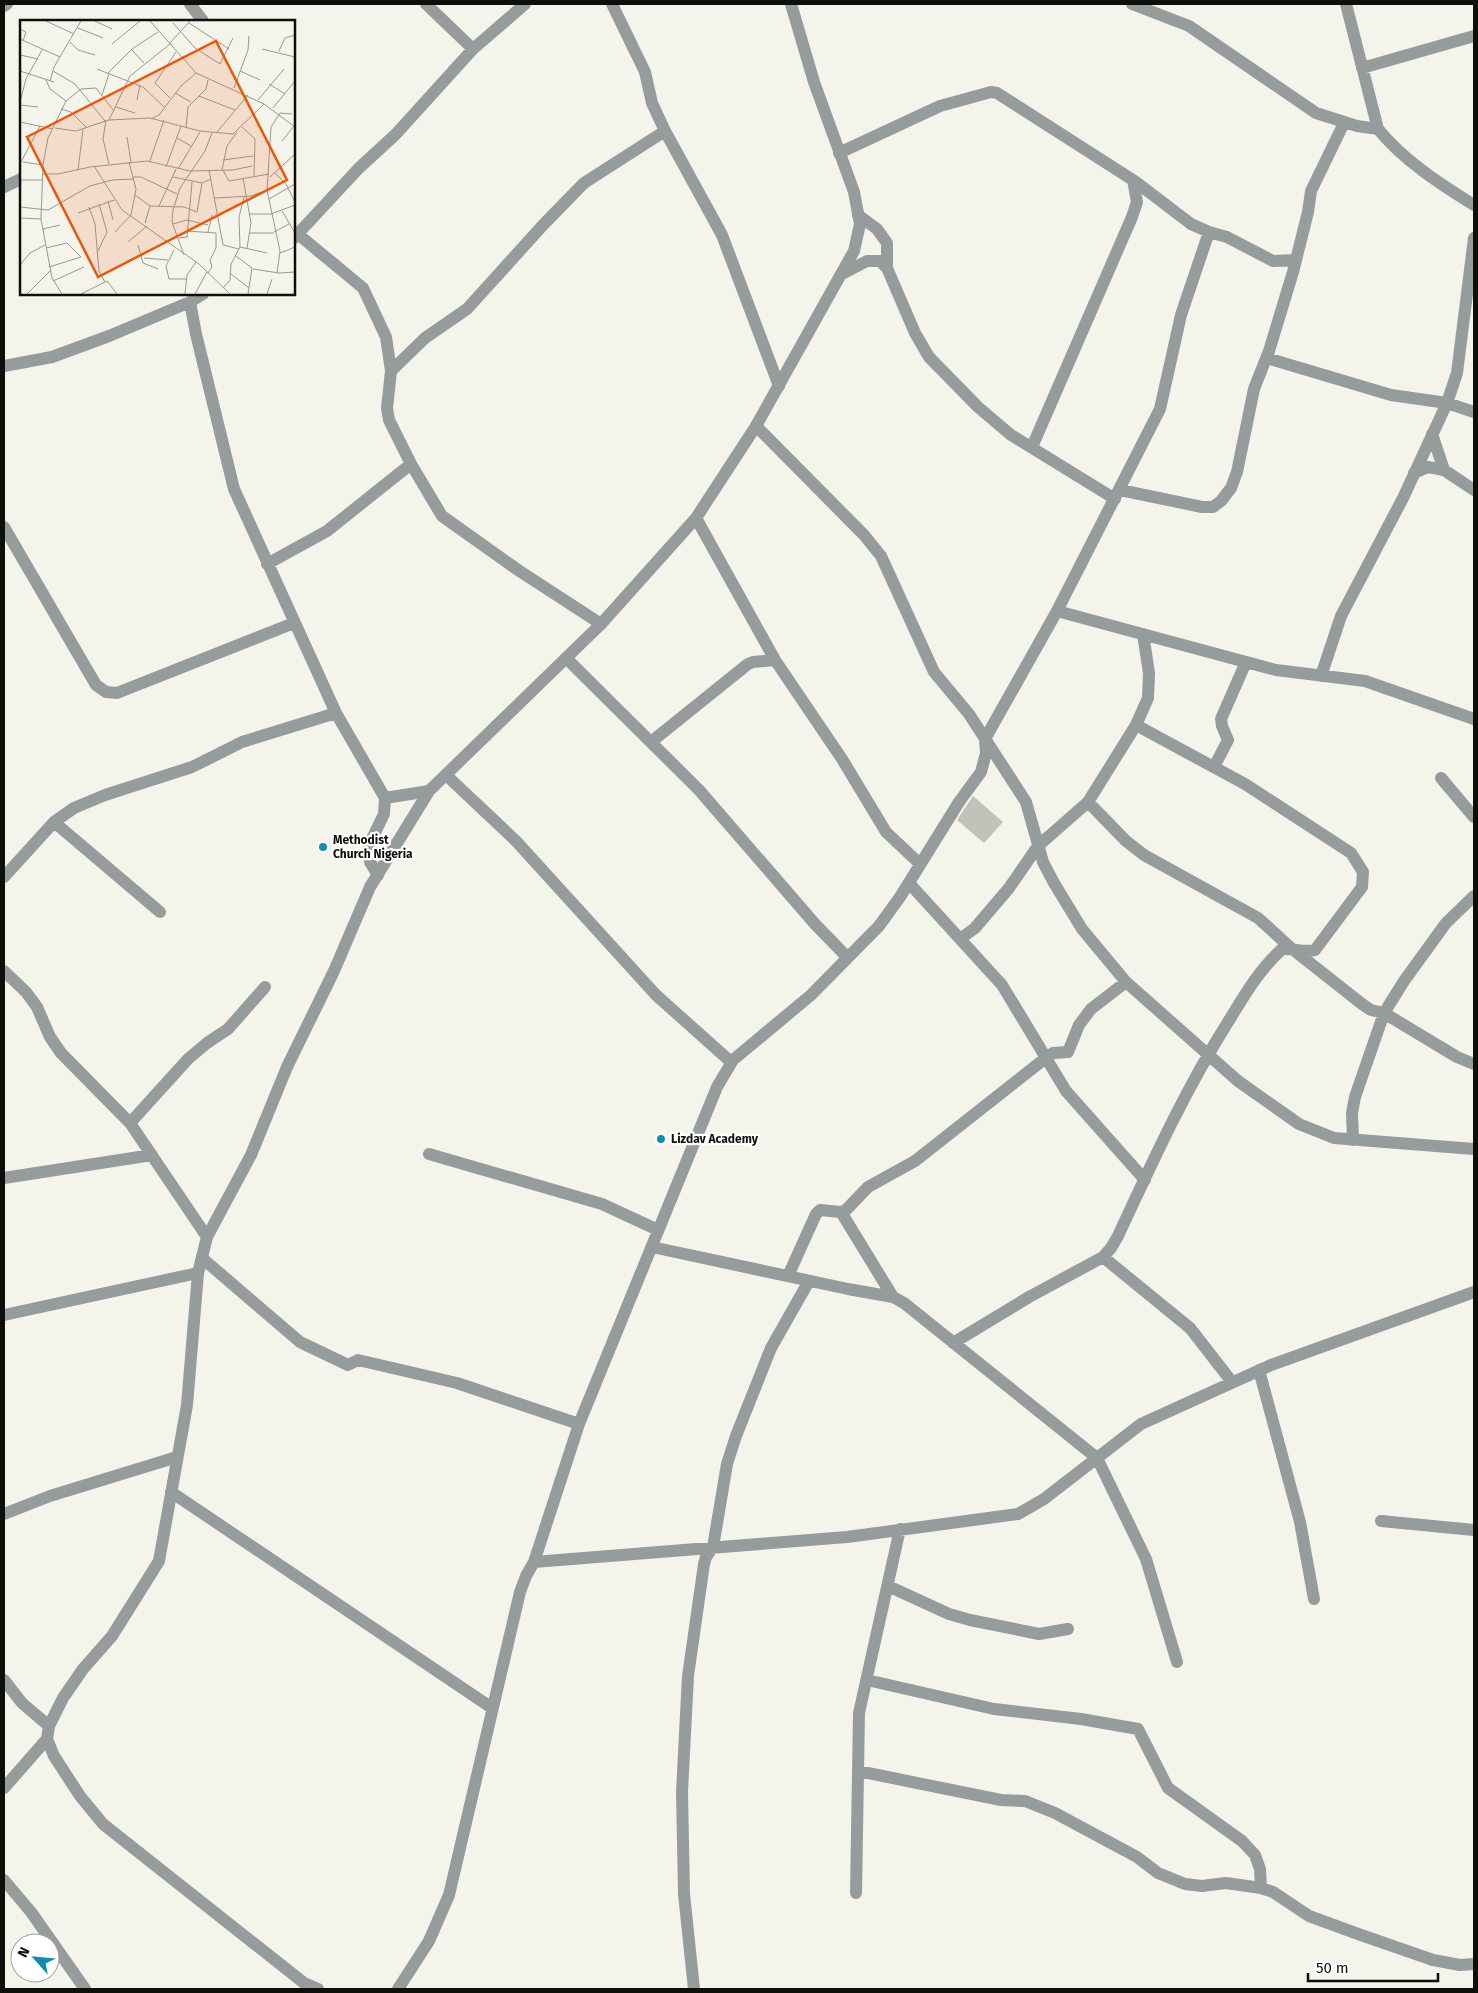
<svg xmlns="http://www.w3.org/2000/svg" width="1478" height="1993" font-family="'Fira Sans',sans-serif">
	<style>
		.building { fill: #c3c2b9 }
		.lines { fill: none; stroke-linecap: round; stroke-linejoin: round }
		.minor { stroke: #969b9c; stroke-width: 12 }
		.tertiary { stroke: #969b9c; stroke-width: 12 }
		.poi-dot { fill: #128bae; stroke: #fff; stroke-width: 2 }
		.labels { text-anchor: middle; stroke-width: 4.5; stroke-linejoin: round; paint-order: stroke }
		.poi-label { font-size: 12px; font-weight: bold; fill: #0e0e0b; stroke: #fff; text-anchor: start }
		.inset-road { fill: none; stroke: #999891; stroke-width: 1 }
		.view { fill: #e8590c; fill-opacity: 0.15; stroke: #e8590c; stroke-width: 2.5 }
		.inset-edge { fill: none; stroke: #0e0e0b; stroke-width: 2.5 }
	</style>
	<rect width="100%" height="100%" fill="#f5f4eb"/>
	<path class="building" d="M973,796L1003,822L984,843L957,820Z"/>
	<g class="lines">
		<path class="minor" d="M190,4L203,21
			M426,4L473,49
			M612,4L645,72L652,103L665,131L722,235L779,386
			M1132,4L1189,26L1316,113L1357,126L1378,129C1403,160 1440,184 1474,205
			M1346,4L1378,129
			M4,6L7,4
			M1362,68L1474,36
			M839,153L940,106L991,92L997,93L1136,182L1191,224L1209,232L1227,237L1273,261L1296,260
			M4,187L21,179
			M858,215L877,229L887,243V268
			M299,235L363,288L386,337L391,371L387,408L389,420L411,464L442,516L518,570L601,624
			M294,238L359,168L395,135L473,49L525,4
			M842,274L867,261H880L887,268L915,333L929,357L978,407L1011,435L1115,499
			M190,302L196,334L234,489L336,713L385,798L384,814L369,845L370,862L378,875
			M1267,358L1391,395L1447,403L1474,412
			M4,366L52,357L109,336L190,302L203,294
			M391,371L425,338L467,309L543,225L584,183L665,131
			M756,426L864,535L881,556L934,672L969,714L1026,802L1043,862L1054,883L1082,929L1126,982L1238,1081L1299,1124L1334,1138L1474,1149
			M1432,434L1444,470
			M1032,447L1132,217L1137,202L1133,180
			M1414,473L1428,467L1444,470L1474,490
			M1120,490L1202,507H1213L1221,501L1231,488L1237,472L1254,389L1269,351L1293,272L1308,212L1311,191L1344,123
			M696,518L775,660L842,759L886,832L920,864
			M4,527L96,685L106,692L117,693L294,623
			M267,564L327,531L411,464
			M1057,611L1276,670L1365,681L1474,719
			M566,658L699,790L815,924L847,957
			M1321,676L1341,616L1403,498L1447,403L1457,373L1474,238
			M651,742L748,664L753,662L775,660
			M1214,767L1228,740L1222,726L1221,719L1246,662
			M446,775L516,841L656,995L731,1062
			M1441,778L1474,817
			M385,798L429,791
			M1088,802L1126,841L1144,855L1258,918L1291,948L1362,1004L1371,1010L1384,1013L1457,1057L1474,1064
			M54,822L160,912
			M4,877L54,822L74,808L105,795L192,767L242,742L336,713
			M909,883L1002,985L1066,1091L1145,1180
			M960,939L975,928L1009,888L1038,846L1088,802L1136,725L1148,698L1149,673L1143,634
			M4,971L26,992L37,1007L50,1037L61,1053L130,1123L207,1237
			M130,1123L188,1059L207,1043L228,1029L265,987
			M1353,1140L1352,1113L1355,1097L1384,1013L1404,981L1446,923L1474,896
			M429,1154L602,1204L658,1230
			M4,1178L152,1155
			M841,1212L893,1297
			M652,1247L848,1289L893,1297L904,1303L1097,1458L1146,1559L1177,1662
			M1103,1257L1190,1328L1232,1382
			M202,1258L300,1342L348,1365L358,1360L457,1383L579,1424
			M788,1276L816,1214L820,1210L841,1212L846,1210L868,1187L915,1161L1047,1057L1053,1053L1068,1052L1079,1025L1091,1009L1126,982
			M4,1315L198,1273
			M953,1343L1029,1297L1103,1257L1111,1248L1118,1236C1152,1163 1185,1090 1228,1022C1244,996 1259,970 1282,949C1293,948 1304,953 1315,950L1362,887L1363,872L1351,853L1245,784L1136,725
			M1259,1370L1300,1522L1314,1599
			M171,1492L492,1708
			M4,1514L50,1496L177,1457
			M1381,1521L1474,1530
			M534,1562L847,1537L1018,1514L1044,1499L1141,1424L1271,1365L1474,1292
			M888,1586L949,1614L970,1620L1039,1634L1068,1629
			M4,1680L22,1703L49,1726
			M867,1680L994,1709L1081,1719L1138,1729L1168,1788L1242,1841L1255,1855L1260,1869L1261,1888
			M858,1771L1001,1800L1025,1801L1055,1813L1137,1857L1158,1873L1185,1884L1202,1886L1226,1883L1261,1888L1273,1892L1309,1916L1361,1935L1433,1960L1460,1965L1474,1964
			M4,1788L47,1739
			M4,1880L31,1912L85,1989
			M856,1893L859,1713L900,1529
			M398,1989L429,1941L449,1895L520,1592L526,1576L534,1562L579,1424L717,1087L733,1060L811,995L879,926L900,897L959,802L981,772L986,753L985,739L1057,611L1160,409L1181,315L1209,232
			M694,1989L684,1894L682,1792L688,1676L704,1564L706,1557L713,1547L727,1464L736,1436L771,1348L809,1281"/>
		<path class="tertiary" d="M318,1989L304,1983L103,1824L80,1796L54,1756L47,1739L49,1726L63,1698L83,1669L112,1636L159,1561L187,1405L198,1273L207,1237L251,1155L287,1067L334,971L370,887L429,791L601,624L696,518L756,426L854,251L860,224L854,192L814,82L791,4"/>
	</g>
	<g class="poi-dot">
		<circle cx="323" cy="847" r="5"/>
		<circle cx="661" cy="1139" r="5"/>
	</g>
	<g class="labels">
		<g class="poi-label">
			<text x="333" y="844">Methodist<tspan x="333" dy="14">Church Nigeria</tspan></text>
			<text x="671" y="1143">Lizdav Academy</text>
		</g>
	</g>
	<g transform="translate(20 20)">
		<rect width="275" height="275" fill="#f5f4eb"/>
		<path class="inset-road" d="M26,1L54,14M75,1L92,9M130,1L176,53L244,84M153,3L175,28L200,44L213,18M169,3L209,29M58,8L83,18M0,9L6,12L3,21M0,19L40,37M50,22L58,30L75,35M92,24L120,1M149,24L170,1M242,29L275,37M112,30L124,43M259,31L265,18L275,15M0,35L18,39M77,49L123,67L144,87M0,51L34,62M33,51L55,64L85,101M220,51L240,60M88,53L112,29L138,12M26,60L30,69L46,81M30,61L34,47L61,1M249,64L265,74M214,68L228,30L229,16M155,73L171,82M82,75L89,54M179,76L215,90M150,78L135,63L156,32M117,80L120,65M238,80L264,49M0,82L6,59L22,30M0,85L18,87M96,87L115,93M253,88L275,61M41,89L51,92L66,107M131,99L139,95L161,66L176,53M86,100L83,119L89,144M89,100L110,56L150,24M0,102L33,109M222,107L235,119L234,156M35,108L56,111L89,100L130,98L180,111L213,114L244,84L275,107M166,108L168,87L186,69L188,60M197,112L228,75M107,117L111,142M157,118L171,126M262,121L274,106M203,140L233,136M130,141L144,100M3,142L23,145M0,144L20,106M74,146L102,190L179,244L210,274M146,147L161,106M158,149L180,112M58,150L63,109M189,150L203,225L219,229M202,150L207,126L217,112M203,150L209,161L249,154M255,153L266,164L275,182M23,154H38L70,147L127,141L170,151L213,150L232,146M113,157H121L157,174M153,157L182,163L191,159M250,157L275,134M223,158L231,203L227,228M0,160H23M0,175L1,160M115,175L130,186L164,187L177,192L182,163M195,178L231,176L247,170M249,179L275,164M88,181L93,200M139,186L156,149M0,187L28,190L70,166L92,160L114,159M69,187L75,204L79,251L85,262M262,191L275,213M58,193L94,180M230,194H251L275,185M0,198L21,199M125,203L130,186M153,204L167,200L188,205M23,209L40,205M167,211L196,213M95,212L111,195L116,169L109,142M188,212L192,195M254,212L269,204M230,213H254M159,218L167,217L172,162M108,222L127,206M118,225L123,243L138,249M220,227L247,233M26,228L47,223L61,237L29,247M154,230L146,246L149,259H166M78,231L87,212L79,184M260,233L275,227M164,235L152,202L153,190L160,168L185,131L192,113M216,236L232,248L228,274M124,238L148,240M0,245L10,233L25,225M233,249L259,253L275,252M188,253L192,247L190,240L196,228V213M257,253L260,231L247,170L251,107L260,93L272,94M211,254L229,268M33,261L64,247M203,268L210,260L211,244L220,227L219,197L224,177M7,274L30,251M42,274L32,258L21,199L23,145L28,118L46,81L61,69L76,68L94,91M61,274L87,261L97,274M165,274L167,255L176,242M175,274L187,252M247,274L252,259"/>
		<path class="view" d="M196,21L267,160L78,257L7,117Z"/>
		<rect width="275" height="275" class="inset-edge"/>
	</g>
	<rect width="1478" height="1993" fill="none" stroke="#0e0e0b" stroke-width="10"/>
	<g transform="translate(35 1958) rotate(297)"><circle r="24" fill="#ffffff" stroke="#9f9f9d"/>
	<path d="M0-4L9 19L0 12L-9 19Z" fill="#128bae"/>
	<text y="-8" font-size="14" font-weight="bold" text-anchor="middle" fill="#0e0e0b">N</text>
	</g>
	<path d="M1308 1973v8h130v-8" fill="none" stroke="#0e0e0b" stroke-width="2.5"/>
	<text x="1316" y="1973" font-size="15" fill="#0e0e0b" stroke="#ffffff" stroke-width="4" paint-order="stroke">50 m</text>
</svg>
